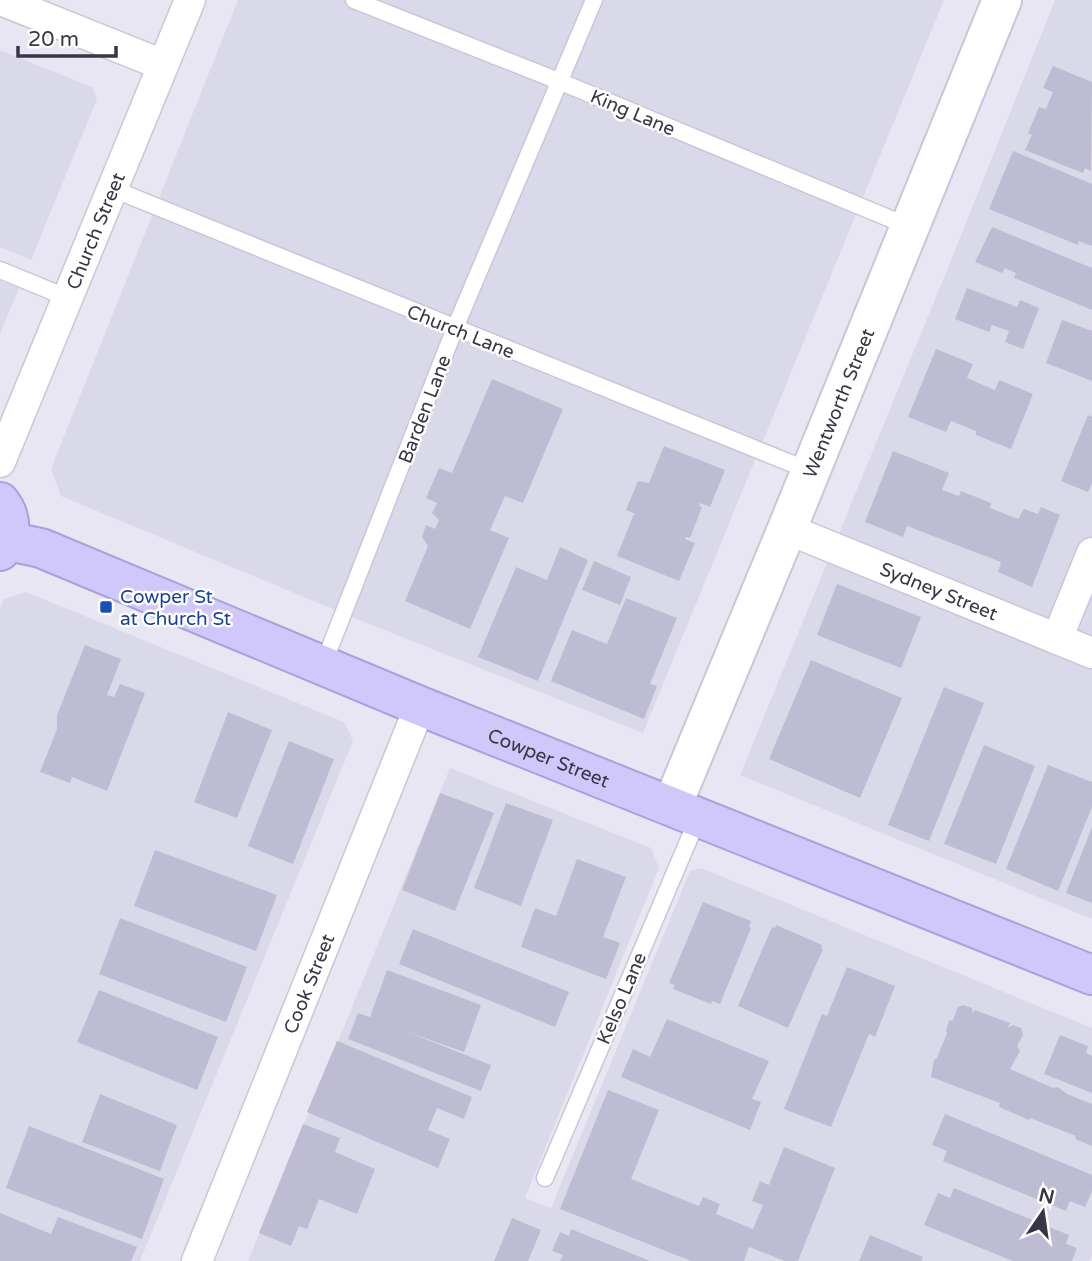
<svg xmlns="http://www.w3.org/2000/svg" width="1092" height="1261" font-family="'Varela Round',sans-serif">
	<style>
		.residential { fill: #dad9ea }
		.building { fill: #bdbcd3 }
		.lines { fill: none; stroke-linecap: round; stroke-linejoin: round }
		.service-casing { stroke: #c8c6db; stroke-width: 19 }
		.minor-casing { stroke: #c8c6db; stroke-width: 33 }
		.tertiary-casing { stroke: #c8c6db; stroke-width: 42 }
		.secondary-casing { stroke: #aaa1db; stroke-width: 42 }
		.service { stroke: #fff; stroke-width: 16 }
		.minor { stroke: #fff; stroke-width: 30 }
		.tertiary { stroke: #fff; stroke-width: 38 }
		.secondary { stroke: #d0c7fb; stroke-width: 38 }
		.transit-dot { fill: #1a4fb4; stroke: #fff; stroke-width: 2.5 }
		.labels { text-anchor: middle; stroke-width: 5; stroke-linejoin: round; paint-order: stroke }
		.street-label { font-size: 19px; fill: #363644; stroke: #fff }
		.transit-label { font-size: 19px; fill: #164399; stroke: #fff; text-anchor: start }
	</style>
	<rect width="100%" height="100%" fill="#e8e6f2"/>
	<path class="residential" d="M238,0H944L643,733L359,620L61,496L51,469Z
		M1055,0H1092V919L740,775L949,265Z
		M0,50L92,87L97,99L31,260L0,247Z
		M0,281L19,288L0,334Z
		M26,592L344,722L353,741L140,1261H0V608L4,599Z
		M450,768L651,848L659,868L525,1198L551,1208L690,871L701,868L1092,1028V1255L1090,1261H248Z"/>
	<path class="building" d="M1053,66L1092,82L1091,171L1085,168L1083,173L1025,150L1032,135L1028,133L1039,107L1046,109L1053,92L1043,88Z
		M1013,151L1092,184V246L1079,241L1078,245L989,209Z
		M992,227L1092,268V310L1014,278L1016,273L1005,268L1002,273L975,262Z
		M967,288L1017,307L1020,300L1039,308L1023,349L1005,342L1009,331L992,325L989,332L955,319Z
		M1062,320L1092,331V381L1046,363Z
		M936,349L973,364L967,378L995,390L999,380L1033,394L1011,449L976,435V431L951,421L946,432L908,417Z
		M492,379L563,409L523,503L505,496L490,530L509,538L470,629L405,601L428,546L422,537L426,525L435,529L439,520L432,513L437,503L426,498L439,468L452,473Z
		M1088,415L1092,417V483L1088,492L1061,481Z
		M664,446L725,470L710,507L700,503L699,506L702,507L690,538L686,537L685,539L695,543L679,581L617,556L633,516L636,514L626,510L638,481L649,483Z
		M893,451L949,473L942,490L959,496L961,491L991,503L990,508L1018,519L1024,509L1038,514L1041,507L1060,515L1032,587L998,572L1001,562L907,526L903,537L865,522Z
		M560,547L588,560L538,681L478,657L516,567L547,580Z
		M594,561L631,577L620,605L582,590Z
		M837,584L921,617L901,668L817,635Z
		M626,598L677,618L650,684L657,686L644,719L551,681L572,630L607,644Z
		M85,645L121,659L107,695L114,697L120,684L145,693L107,791L72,777L70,783L40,772L57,729V715Z
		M811,660L902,698L860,798L769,759Z
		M944,687L984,703L929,841L888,825Z
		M228,712L272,730L237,818L194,802Z
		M289,741L334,759L293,864L248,846Z
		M984,745L1035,766L996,864L944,844Z
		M1048,765L1092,782V807L1058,891L1006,869Z
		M440,793L494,813L455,911L402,890Z
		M506,803L553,820L521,906L474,888Z
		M1092,827V903L1066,893Z
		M155,850L277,895L256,951L134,906Z
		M577,859L626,877L603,937L620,943L606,979L521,947L535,908L556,916Z
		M703,902L751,921L749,927L751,928L720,1004L712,1001L711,1004L673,989L675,985L669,983Z
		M120,918L247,967L226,1022L99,974Z
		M776,925L822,945L821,948L823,949L788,1028L738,1006L772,927L775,928Z
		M413,929L569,992L555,1027L399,964Z
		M847,967L895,986L875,1037L869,1034L831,1127L784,1109L822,1014L827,1016Z
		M387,970L481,1005L464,1052L405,1031L491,1065L481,1091L348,1039L358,1013L370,1017Z
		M99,990L218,1037L197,1090L77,1042Z
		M963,1005L972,1008V1013L975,1010L1010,1023L1008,1028L1013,1025L1021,1028L1023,1035L1017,1046L1020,1051L1010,1069L1053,1088L1058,1087L1067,1094L1092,1104V1146L1075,1139L1076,1136L1030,1118L1029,1120L999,1107L1000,1103L931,1077L934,1060L937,1058L947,1033L946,1030L949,1021L953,1020L958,1007Z
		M667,1019L769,1061L752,1099L761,1102L750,1130L621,1077L633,1049L650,1057Z
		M1060,1035L1088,1046L1086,1053L1092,1056V1093L1044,1074Z
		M337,1041L472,1097L464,1119L437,1108L428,1130L450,1139L438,1168L307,1112Z
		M608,1090L659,1110L631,1179L699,1206L703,1197L720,1204L716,1214L753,1229L763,1205L752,1201L760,1181L769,1185L784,1147L835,1168L798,1261H785L749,1247L744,1261H691L560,1209Z
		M100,1094L177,1125L160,1171L82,1142Z
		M945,1114L1092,1175V1191L1085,1207L1070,1201L1066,1211L943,1161L947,1151L932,1145Z
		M303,1124L340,1138L335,1152L375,1169L357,1214L319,1199L307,1229L299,1226L291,1246L259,1233Z
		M29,1126L164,1179L142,1239L6,1188Z
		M954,1188L1069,1235L1066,1244L1077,1248L1072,1261H1013L924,1225L938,1193L950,1198Z
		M0,1213L51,1234L58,1217L137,1247L131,1261H0Z
		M512,1218L541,1230L528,1261H494Z
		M571,1229L650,1261H560L563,1255L552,1251L560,1232L569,1236Z
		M870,1235L923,1257L921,1261H859Z"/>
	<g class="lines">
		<defs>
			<path id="service" d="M354,0L561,82L910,227
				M113,189L810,471
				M0,270L68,298
				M323,665L455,328L594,0
				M545,1178L698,818"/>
			<g id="minor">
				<path d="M1,0L163,65"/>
				<path id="s1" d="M0,462L190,0"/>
				<path id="s2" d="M787,529L1092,653"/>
				<path d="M1057,639L1092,553"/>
				<path id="s3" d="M197,1261L420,706"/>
			</g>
			<g id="tertiary">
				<path id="s4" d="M672,806L787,529L1002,0"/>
			</g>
			<g id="secondary">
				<path d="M0,502C12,517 13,536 0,551"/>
				<path id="s5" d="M7,541L41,548L420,706L1092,975"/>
			</g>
		</defs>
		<use href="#service" class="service-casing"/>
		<use href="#minor" class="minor-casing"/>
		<use href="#tertiary" class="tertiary-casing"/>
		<use href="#secondary" class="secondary-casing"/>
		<use href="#service" class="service"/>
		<use href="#minor" class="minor"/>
		<use href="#tertiary" class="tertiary"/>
		<use href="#secondary" class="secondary"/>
	</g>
	<rect class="transit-dot" x="99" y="600" width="14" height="14" rx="3.5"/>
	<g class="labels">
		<g class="street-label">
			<text transform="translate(633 112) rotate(23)" y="7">King Lane</text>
			<text dy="7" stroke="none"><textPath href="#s1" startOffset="250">Church Street</textPath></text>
			<text transform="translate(461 331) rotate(22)" y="7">Church Lane</text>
			<text dy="7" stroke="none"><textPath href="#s4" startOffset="436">Wentworth Street</textPath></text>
			<text transform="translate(424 409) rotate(-69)" y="7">Barden Lane</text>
			<text dy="7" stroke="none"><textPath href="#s2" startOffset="164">Sydney Street</textPath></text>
			<text dy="7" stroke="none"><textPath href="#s5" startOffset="584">Cowper Street</textPath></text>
			<text dy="7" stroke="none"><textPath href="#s3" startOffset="299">Cook Street</textPath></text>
			<text transform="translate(621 998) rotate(-67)" y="7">Kelso Lane</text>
		</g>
		<g class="transit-label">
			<text x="120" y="603">Cowper St<tspan x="120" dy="22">at Church St</tspan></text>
		</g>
	</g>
	<g transform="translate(1043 1212) rotate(13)" stroke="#ffffff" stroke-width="5" paint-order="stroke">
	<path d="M0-5L12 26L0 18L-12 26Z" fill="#363644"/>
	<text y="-10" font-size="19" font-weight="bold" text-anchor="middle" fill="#363644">N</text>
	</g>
	<path d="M18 46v10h98v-10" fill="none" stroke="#363644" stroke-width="3.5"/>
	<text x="28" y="46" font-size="21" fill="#363644" stroke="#ffffff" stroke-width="5" paint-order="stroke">20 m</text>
</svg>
